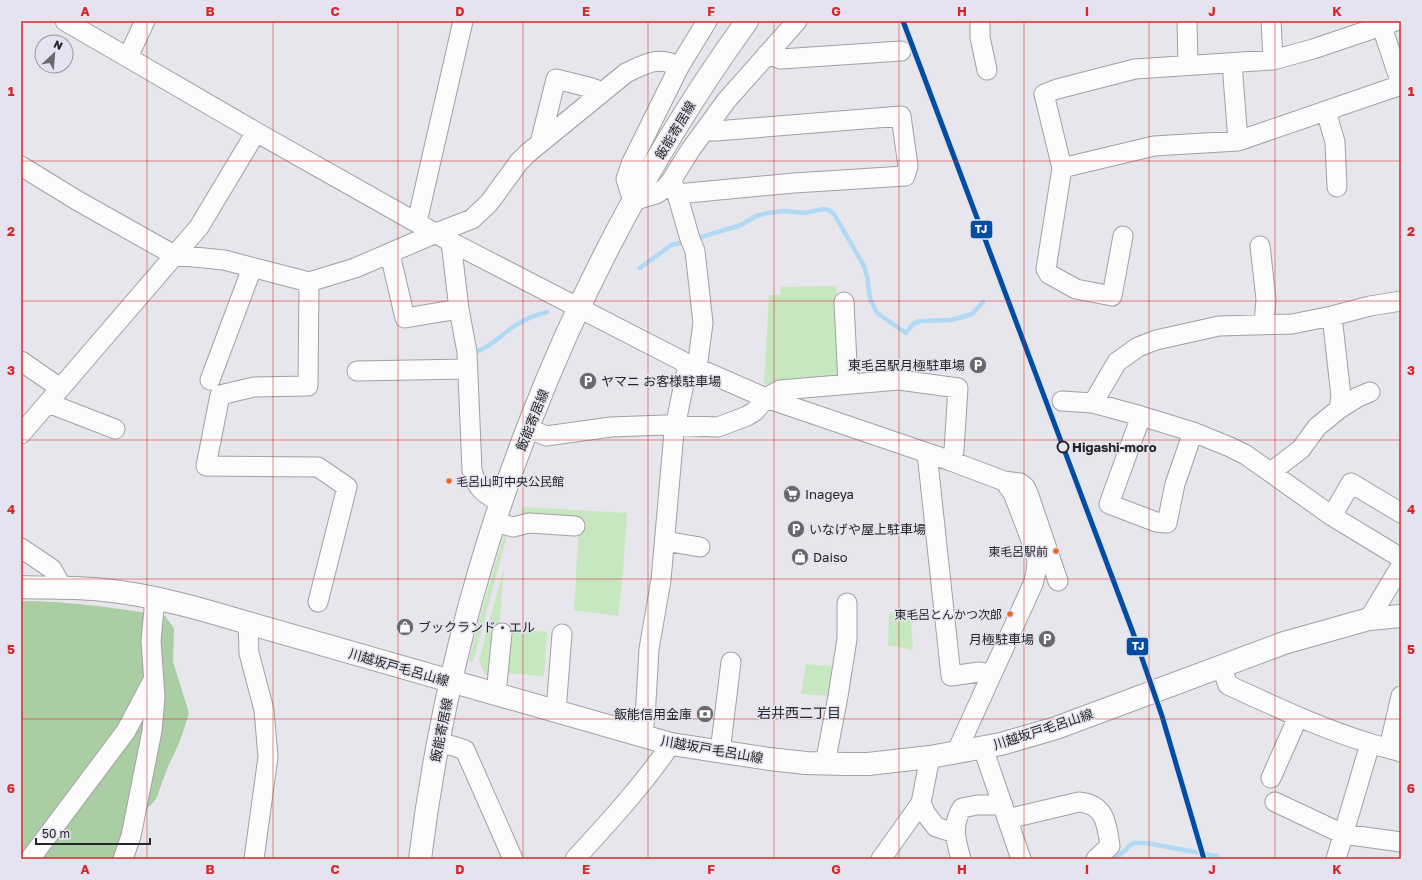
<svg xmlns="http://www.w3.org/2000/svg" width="1422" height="880" font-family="'Golos Text','Noto Sans JP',sans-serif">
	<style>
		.green { fill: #c7e7c1 }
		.forest { fill: #abcda3 }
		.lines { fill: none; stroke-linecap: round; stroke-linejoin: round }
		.stream { stroke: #b1d9f4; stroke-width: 4.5 }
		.minor-casing { stroke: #a1a0a5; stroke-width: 21 }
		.major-casing { stroke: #a1a0a5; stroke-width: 24 }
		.minor { stroke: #fbfbfc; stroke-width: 19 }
		.major { stroke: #fbfbfc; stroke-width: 22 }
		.rail-1-casing { stroke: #e4e3ef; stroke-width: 8 }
		.rail-1 { stroke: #004da3; stroke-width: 5 }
		.grid { fill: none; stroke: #d62828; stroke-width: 1; stroke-opacity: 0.55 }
		.stop-dot { fill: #e4e3ef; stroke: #252529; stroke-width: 2 }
		.bus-dot { fill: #f26522; stroke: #e4e3ef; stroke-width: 1.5 }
		.labels { text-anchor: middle; stroke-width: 3; stroke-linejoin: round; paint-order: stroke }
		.bus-label { font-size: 12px; fill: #252529; stroke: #e4e3ef; text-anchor: end }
		.street-label { font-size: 13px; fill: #252529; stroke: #e4e3ef }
		.poi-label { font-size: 13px; fill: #252529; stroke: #e4e3ef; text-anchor: start }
		.stop-label { font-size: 13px; font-weight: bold; fill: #252529; stroke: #e4e3ef; text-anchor: start }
		.neighbourhood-label { font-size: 14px; fill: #2b2a33; stroke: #e4e3ef }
		.line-badge { stroke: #e4e3ef; stroke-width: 1.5 }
		.badge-label { font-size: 11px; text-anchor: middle; font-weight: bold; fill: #fff }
		.neatline { fill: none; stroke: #d62828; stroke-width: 1.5 }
		.grid-label { font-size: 13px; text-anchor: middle; font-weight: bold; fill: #d62828 }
	</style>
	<rect width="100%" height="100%" fill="#e6e6ec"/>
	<path class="green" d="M836,286L841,332L842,381L764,385L769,295H780L781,287Z
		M523,507L627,513L623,573L618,616L574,610L579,524L519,519Z
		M504,535L507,536L473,662L469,661L482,609Z
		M504,568L499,628L491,675H485L479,660Z
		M910,612L913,650L888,645L889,614Z
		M509,629L547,632L544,676L506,673Z
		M806,664L837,667L832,696L801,694Z"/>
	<path class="forest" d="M21,601C69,601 117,608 165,616L174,628L173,662L189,713L180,741L167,769L156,799L149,807L130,816L115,859H21Z"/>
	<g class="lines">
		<path class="stream" d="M698,238L741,225L756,216L768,213L784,211L805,213L823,209L829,210L834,214L864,266L867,276L870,299L877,313L906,333L914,323L921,321L952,320L972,314L983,302
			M640,268L671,245L684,242
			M474,352C490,348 500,336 513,327C524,319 535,315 547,312
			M1115,859L1133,843H1146L1217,856"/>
		<defs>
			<path id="minor" d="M65,21L256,132L451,242L688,364L766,398L951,461L1004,481L1020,483L1025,487L1028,493L1058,581
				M707,21L679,67L631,164L626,179L633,201L656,194L664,189L671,181L691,149L726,101L797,21
				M980,21V37L987,70
				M1187,21L1188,65
				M1271,21L1273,60
				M1380,21L1401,84
				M767,54L781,59L901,51
				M128,57L145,21
				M1232,63L1238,141
				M1326,111L1335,142L1337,187
				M540,143L556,79L592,88L602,92
				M21,166L78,201L174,255L224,260L309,282L355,268L436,233L472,219L489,203L519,162L528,153L626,73C645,64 659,55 679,67
				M1062,168L1154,146L1238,141L1401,85
				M673,184L677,194L690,239L695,251L703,323L697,368
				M677,194L794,183L905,176L908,166L901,116L716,131H704
				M417,222L463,21
				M1123,236L1112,296L1076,289L1049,274L1046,269L1062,168L1044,94L1057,89L1135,69L1273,60L1313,49L1396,21
				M451,242L459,309L467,352L472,470C477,490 484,493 501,503
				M1260,246L1266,299L1264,324
				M390,254L405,318L459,309
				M309,282L308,386L254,387L220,395L206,466L318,467L347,487L318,602
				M844,302L848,384
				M21,361L60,388
				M357,371L467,369
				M210,380L252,268
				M1062,401L1093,403L1141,416L1193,432L1230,447L1246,455L1332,516L1401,558
				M48,403L115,429
				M1093,403L1117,362L1138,347L1156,340L1219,326L1292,324L1332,316L1370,306L1401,301
				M1339,409L1358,397L1370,392
				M1141,416L1109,504L1156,522L1167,523L1175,484L1193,432
				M528,428L546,436L611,427L665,425L718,427L747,416L755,411L766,398L780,390L899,380L958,388L954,450L951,461
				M21,434L199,227L256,132
				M927,453L951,676L979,672L992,674
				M1271,472L1301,449L1317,427L1339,409L1341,396L1332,316
				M1332,516L1351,483L1401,513
				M495,522L513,527L529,523L575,526
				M665,541L700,547
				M21,548L52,569L63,589
				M1369,619L1401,566
				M248,623L249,653L264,710L268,757L254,859
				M1221,666L1228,685C1274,706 1320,728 1369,743C1380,747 1390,748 1401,752
				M496,694L502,633
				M556,711L562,634
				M642,736L645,719L649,649L661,580L674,432L688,364
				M439,743L453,746L465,750L513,859
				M983,748L1021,859
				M1389,748L1401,696
				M720,752L731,662
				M956,753L1033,584L1036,572L1037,561L1034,548L1013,493L1004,481
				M825,764L838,696L847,639V603
				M1271,778L1298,717
				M1275,802L1343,834L1401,842
				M921,803L926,814L936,827L955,833
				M1007,819L1079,802C1105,804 1107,824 1110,846L1096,859
				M30,859L126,731L152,682
				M123,859L131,836L152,731L155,697L151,641L155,599
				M575,859C609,822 643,785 671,744
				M881,859L921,803L930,757
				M961,859C956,841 951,826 962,808L977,805H1003
				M1336,859L1370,744"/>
			<path id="major" d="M21,587C48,588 77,587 104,590C153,595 201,609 248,623L671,744L769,759L806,763L846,764H868L930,757L1001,744L1056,728L1284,643L1369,619L1401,616
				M420,859C457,558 570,267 747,21"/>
		</defs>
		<use href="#minor" class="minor-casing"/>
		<use href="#major" class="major-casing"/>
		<use href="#minor" class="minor"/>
		<use href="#major" class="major"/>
		<defs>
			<path id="rail-1" d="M903,21L1135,638L1162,716L1204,859"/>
		</defs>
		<use href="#rail-1" class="rail-1-casing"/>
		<use href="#rail-1" class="rail-1"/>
	</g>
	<path class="grid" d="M147,21V859M273,21V859M398,21V859M523,21V859M648,21V859M774,21V859M899,21V859M1024,21V859M1149,21V859M1275,21V859M21,161H1401M21,301H1401M21,440H1401M21,579H1401M21,719H1401"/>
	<defs>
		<symbol id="parking-disc" viewBox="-11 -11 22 22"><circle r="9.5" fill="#69696d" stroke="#e4e3ef"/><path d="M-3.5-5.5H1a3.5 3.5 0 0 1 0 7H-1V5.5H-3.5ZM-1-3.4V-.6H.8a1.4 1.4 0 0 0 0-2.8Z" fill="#fff"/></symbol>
		<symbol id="supermarket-disc" viewBox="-11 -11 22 22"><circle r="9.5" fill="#69696d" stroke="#e4e3ef"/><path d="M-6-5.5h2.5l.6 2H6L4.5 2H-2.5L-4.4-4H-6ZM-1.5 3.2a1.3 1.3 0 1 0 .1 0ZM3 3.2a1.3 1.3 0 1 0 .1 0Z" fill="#fff"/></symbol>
		<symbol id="shop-disc" viewBox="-11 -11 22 22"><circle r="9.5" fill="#69696d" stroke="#e4e3ef"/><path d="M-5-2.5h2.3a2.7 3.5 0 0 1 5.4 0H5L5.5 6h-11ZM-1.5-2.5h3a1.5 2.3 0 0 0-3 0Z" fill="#fff"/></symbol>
		<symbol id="bank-disc" viewBox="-11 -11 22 22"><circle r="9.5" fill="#69696d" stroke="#e4e3ef"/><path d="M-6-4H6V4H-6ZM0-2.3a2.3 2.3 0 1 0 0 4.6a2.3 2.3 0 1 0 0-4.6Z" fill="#fff"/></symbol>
	</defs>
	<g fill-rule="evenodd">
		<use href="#parking-disc" x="968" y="355" width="20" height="20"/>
		<use href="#parking-disc" x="578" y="371" width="20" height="20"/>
		<use href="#supermarket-disc" x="782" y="484" width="20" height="20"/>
		<use href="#parking-disc" x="786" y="519" width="20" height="20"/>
		<use href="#shop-disc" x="790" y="547" width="20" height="20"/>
		<use href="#shop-disc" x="395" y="617" width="20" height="20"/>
		<use href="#parking-disc" x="1037" y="629" width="20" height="20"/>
		<use href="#bank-disc" x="695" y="704" width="20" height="20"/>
	</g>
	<circle class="stop-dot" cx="1063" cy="447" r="5.5"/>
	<g class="bus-dot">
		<circle cx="449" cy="481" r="3.5"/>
		<circle cx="1056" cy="551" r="3.5"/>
		<circle cx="1010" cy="614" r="3.5"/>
	</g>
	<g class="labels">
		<g class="bus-label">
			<text x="456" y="486" text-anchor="start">毛呂山町中央公民館</text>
			<text x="1048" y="556">東毛呂駅前</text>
			<text x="1002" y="619">東毛呂とんかつ次郎</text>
		</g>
		<g class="street-label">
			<text transform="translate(675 130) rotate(-59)" y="5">飯能寄居線</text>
			<text transform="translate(532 420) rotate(-68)" y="5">飯能寄居線</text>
			<text transform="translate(399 667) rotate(16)" y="5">川越坂戸毛呂山線</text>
			<text transform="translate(1043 729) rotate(-18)" y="5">川越坂戸毛呂山線</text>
			<text transform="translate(441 730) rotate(-79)" y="5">飯能寄居線</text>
			<text transform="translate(712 749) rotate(10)" y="5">川越坂戸毛呂山線</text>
		</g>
		<g class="poi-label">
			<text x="965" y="370" text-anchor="end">東毛呂駅月極駐車場</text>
			<text x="601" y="386">ヤマニ お客様駐車場</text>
			<text x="805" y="499">Inageya</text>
			<text x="809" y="534">いなげや屋上駐車場</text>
			<text x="813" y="562">Daiso</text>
			<text x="418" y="632">ブックランド・エル</text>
			<text x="1034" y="644" text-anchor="end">月極駐車場</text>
			<text x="692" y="719" text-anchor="end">飯能信用金庫</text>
		</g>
		<g class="stop-label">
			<text x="1072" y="452">Higashi-moro</text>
		</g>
		<g class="neighbourhood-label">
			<text x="799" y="718">岩井西二丁目</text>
		</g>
	</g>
	<g class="line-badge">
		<rect x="970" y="220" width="23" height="19" rx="4" fill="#004da3"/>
		<rect x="1126" y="637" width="23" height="19" rx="4" fill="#004da3"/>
	</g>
	<g class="badge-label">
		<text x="981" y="233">TJ</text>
		<text x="1138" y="650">TJ</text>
	</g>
	<rect width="1422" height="880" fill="none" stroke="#e4e3ef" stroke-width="44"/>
	<g transform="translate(54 54) rotate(26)"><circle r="19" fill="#e4e3ef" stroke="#9897a0"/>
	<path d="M0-3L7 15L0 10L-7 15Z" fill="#69696d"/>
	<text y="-6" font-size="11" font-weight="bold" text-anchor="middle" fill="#252529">N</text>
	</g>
	<path d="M36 838v6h114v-6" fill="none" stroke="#252529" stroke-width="2"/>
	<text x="42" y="838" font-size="12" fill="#252529" stroke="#e4e3ef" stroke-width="3" paint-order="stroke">50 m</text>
	<rect x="22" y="22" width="1378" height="836" class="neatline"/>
	<g class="grid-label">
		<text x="85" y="16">A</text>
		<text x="210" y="16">B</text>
		<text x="335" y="16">C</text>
		<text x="460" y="16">D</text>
		<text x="586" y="16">E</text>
		<text x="711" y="16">F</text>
		<text x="836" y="16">G</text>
		<text x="962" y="16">H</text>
		<text x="1087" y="16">I</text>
		<text x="1212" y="16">J</text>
		<text x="1337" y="16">K</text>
		<text x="11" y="96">1</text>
		<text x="1411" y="96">1</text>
		<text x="11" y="236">2</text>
		<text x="1411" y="236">2</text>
		<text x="11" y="375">3</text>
		<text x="1411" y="375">3</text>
		<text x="11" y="514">4</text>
		<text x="1411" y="514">4</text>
		<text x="11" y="654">5</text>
		<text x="1411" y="654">5</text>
		<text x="11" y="793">6</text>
		<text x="1411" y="793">6</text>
		<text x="85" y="874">A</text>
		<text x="210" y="874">B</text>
		<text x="335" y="874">C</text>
		<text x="460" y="874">D</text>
		<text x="586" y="874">E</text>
		<text x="711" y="874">F</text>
		<text x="836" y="874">G</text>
		<text x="962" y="874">H</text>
		<text x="1087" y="874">I</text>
		<text x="1212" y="874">J</text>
		<text x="1337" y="874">K</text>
	</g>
</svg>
